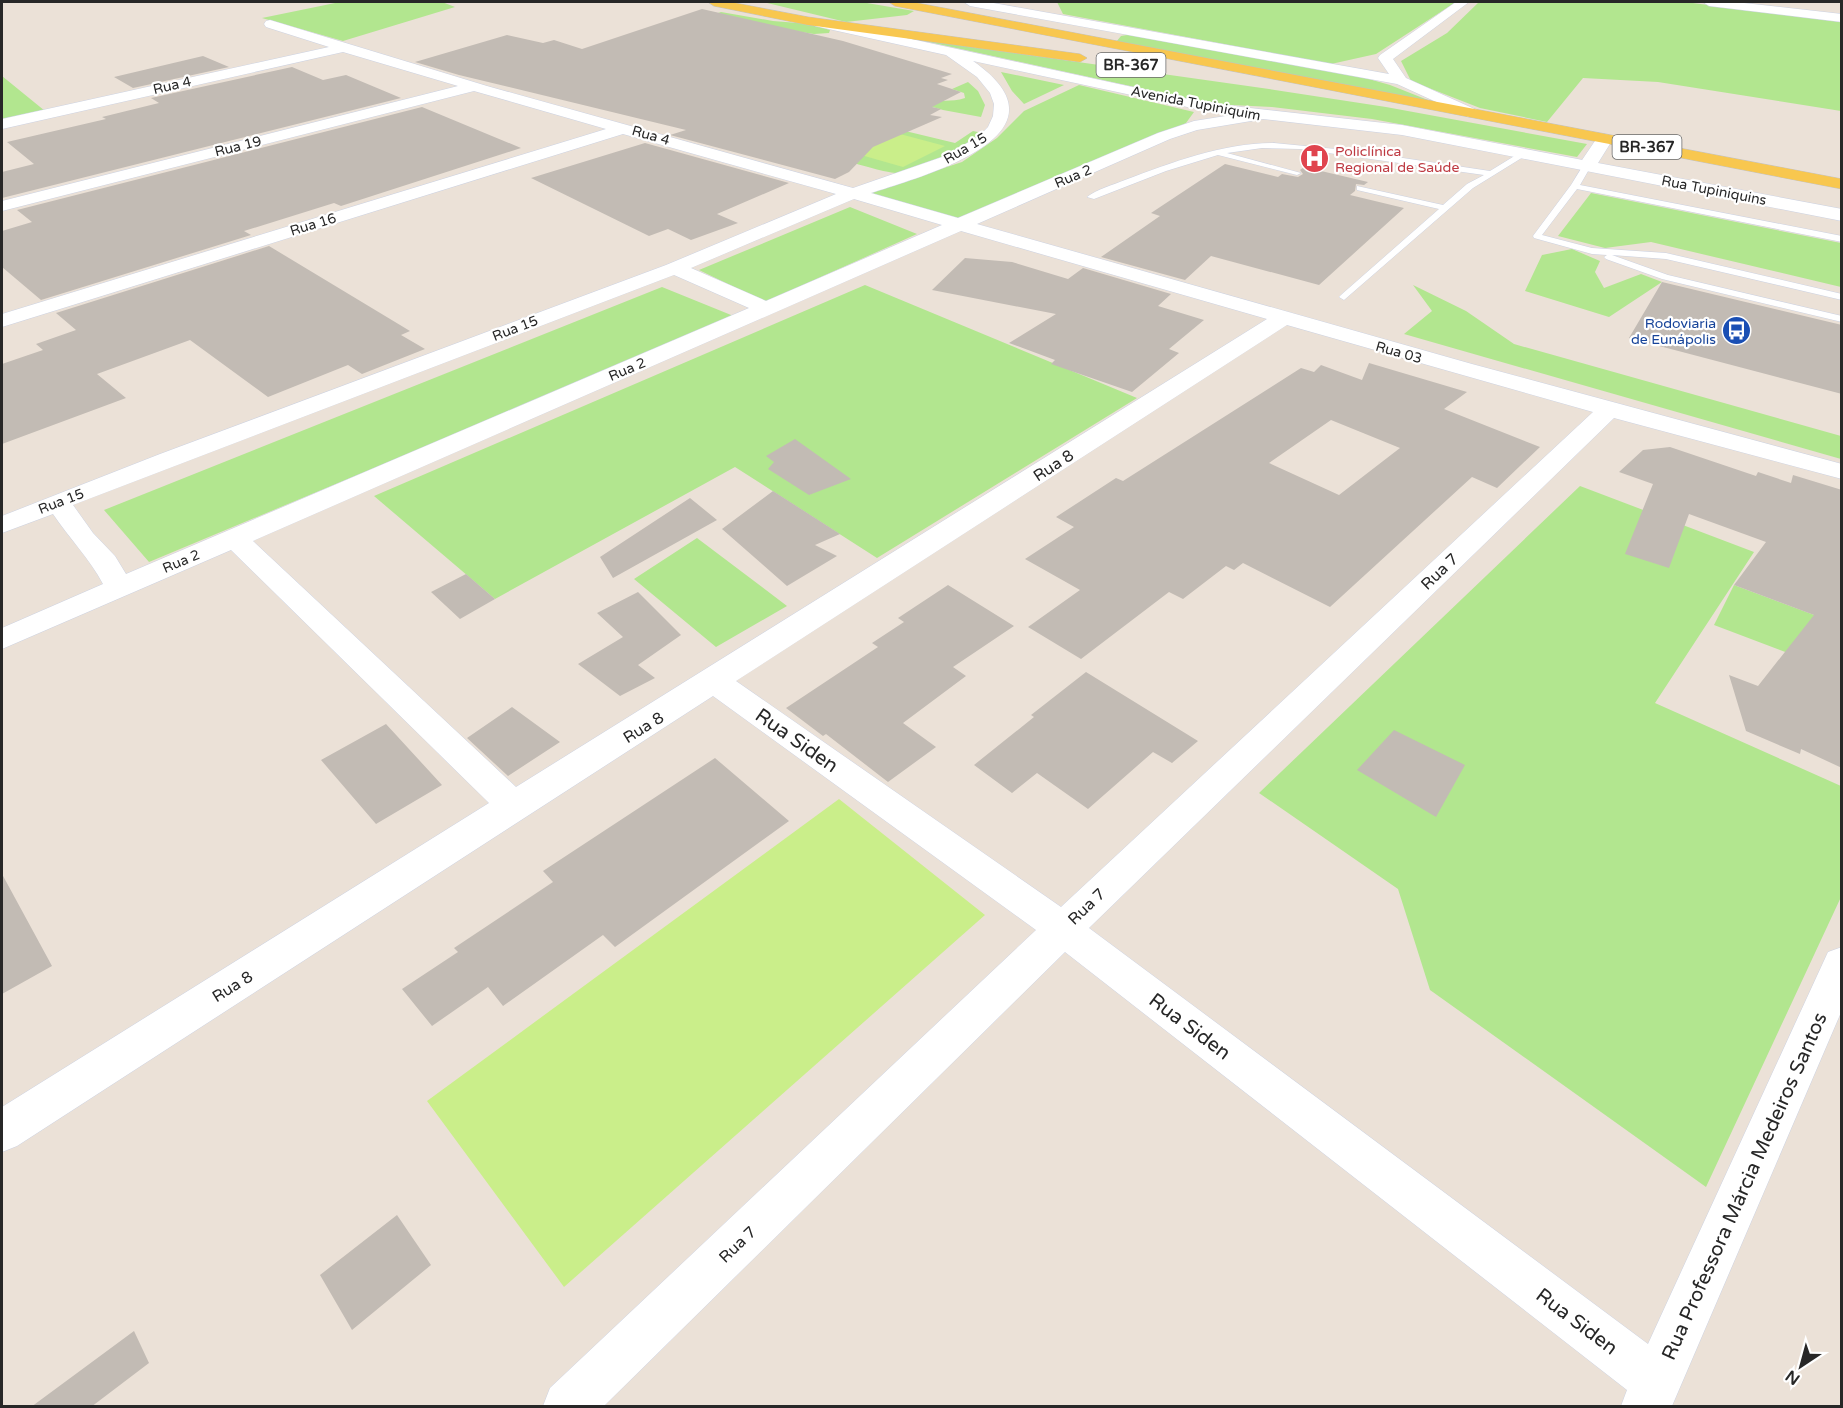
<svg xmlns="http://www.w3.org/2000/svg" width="1843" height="1408" font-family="'Varela Round',sans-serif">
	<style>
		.green { fill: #b2e68f }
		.pitch { fill: #caee8a }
		.building { fill: #c2bbb4; fill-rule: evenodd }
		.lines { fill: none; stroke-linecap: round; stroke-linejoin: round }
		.lane-casing { stroke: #ccd2e2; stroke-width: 1 }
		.street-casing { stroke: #ccd2e2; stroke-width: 1 }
		.secondary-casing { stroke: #ccd2e2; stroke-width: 1 }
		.primary-casing { stroke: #c3c3c3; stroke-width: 1 }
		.lane { fill: #fff; fill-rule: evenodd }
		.street { fill: #fff; fill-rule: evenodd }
		.secondary { fill: #fff; fill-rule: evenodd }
		.primary { fill: #f8c74f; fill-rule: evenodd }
		.labels { text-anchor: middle; stroke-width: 4.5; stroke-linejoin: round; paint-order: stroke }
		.far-street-label { font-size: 14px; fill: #272727; stroke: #fff }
		.far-health-label { font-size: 14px; fill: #be3a42; stroke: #fff; text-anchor: start }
		.far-transit-label { font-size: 14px; fill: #164399; stroke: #fff; text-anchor: end }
		.shield { fill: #fff; stroke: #686868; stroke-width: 1.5 }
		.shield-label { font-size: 15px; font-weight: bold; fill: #272727 }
		.street-label { font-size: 16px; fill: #272727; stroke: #fff }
		.near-street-label { font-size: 20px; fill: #272727; stroke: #fff }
	</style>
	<rect width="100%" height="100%" fill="#ebe1d7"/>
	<path class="green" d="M340,2H442L455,7L343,41L262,18Z
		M763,2H861L914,11L907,15L846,22Z
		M1057,2H1456L1376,54L1331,64L1063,14Z
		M1479,2H1685L1841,22V111L1658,82L1583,78L1547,122L1480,108L1411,81L1401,61L1447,33Z
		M721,12L773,21L810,24L830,30L829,33L814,34L775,28L692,22Z
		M1133,34L1351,74L1390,85L1438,104L1116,42L1121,36Z
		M915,39L1269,89L1386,107L1587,144L1577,157L1372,119L1272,107L1212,104Z
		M1001,72L1064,85L1024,104L1012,91Z
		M2,76L45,111L2,122Z
		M968,82L978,91L985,105L981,117L943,110L926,105C939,98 951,103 965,98L964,93L952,89Z
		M1079,85L1194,112L1186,123L1135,149L953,220L868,193L962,162L997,138L1024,111Z
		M843,116L955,143L973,131L982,133C961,151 926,169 899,173C887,175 813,150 796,145Z
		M1591,193L1841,243V287L1651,242L1605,248L1558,236Z
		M850,207L917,234L765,302L699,270Z
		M1572,249L1600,261L1595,272L1604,288L1641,274L1662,282L1609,317L1525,291L1542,255Z
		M865,285L1137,398L877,558L735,467L495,599L374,496Z
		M1413,285L1466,311L1514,344L1841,436V459L1404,334L1432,311Z
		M662,287L736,317L149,562L104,510Z
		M1580,486L1754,552L1655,703L1841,786V897L1706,1187L1430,990L1398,889L1259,793Z
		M697,538L787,606L716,647L634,579Z
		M1734,585L1841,625V673L1714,625Z"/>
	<path class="pitch" d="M855,122L945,146L903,167L812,141Z
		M839,799L985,915L564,1287L427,1101Z"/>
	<path class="building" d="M702,9L843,41L952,74L941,78L948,80L937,84L961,92L932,107L941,109L930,115L942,117L873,147L849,172L835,179L670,135L686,130L459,75L415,62L507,35L543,43L554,40L582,49Z
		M203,56L229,67L133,88L114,77Z
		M292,67L323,80L346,75L401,98L2,198V172L34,164L7,142L106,119L102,117L159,103L151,98Z
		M422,107L521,148L341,206L334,203L244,231L251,235L41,300L2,267V231L32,222L17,210Z
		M645,143L789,183L717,214L738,223L691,240L668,229L649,236L531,178Z
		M1225,164L1278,177L1282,174L1298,177L1303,174L1300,170L1304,167L1368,182L1364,185L1356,184L1355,191L1350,195L1404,208L1319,285L1211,256L1185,280L1101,257L1160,216L1151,213Z
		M269,246L410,331L401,335L425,349L362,374L348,365L268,397L190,340L97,374L126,398L2,444V364L43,350L36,344L76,330L56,313Z
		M965,258L1012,262L1068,279L1083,268L1171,294L1158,306L1204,320L1169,349L1179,353L1132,392L1051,364L1055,360L1009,343L1056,314L932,290Z
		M1662,282L1842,325V394L1629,338Z
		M1369,363L1467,392L1444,409L1540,447L1497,488L1472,477L1330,607L1243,563L1234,570L1226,566L1183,599L1169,592L1081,659L1028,627L1080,590L1025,559L1074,527L1056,517L1116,478L1123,481L1301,368L1314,372L1321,365L1362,380ZM1331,420L1400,448L1339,495L1269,463Z
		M795,439L851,479L809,495L768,469L774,462L766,456Z
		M1670,447L1756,476L1758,472L1791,483L1793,475L1842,490V768L1801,749L1800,754L1746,731L1729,675L1758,686L1814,615L1734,585L1766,542L1689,514L1669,568L1625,554L1653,484L1619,472L1643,450Z
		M773,491L840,534L815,545L837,556L787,586L722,529Z
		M690,498L717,520L613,578L600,557Z
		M466,574L495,599L460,619L431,592Z
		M948,585L1014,626L953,667L966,676L903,723L936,747L888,782L826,734L823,736L786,708L878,647L872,643L904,622L898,618Z
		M638,592L681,635L638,665L655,678L620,696L578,664L623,637L597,613Z
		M1086,672L1198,741L1172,763L1153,752L1088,809L1037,773L1012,793L974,765L1034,717L1031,715Z
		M512,707L560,742L508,776L467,738Z
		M386,724L442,785L376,824L321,760Z
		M1394,730L1465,765L1436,817L1357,770Z
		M715,758L789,821L615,947L603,935L503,1006L488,987L432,1026L402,989L458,952L454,948L553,882L543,871Z
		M2,874L52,966L2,994Z
		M397,1215L431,1265L352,1330L320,1275Z
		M134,1331L149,1363L91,1407H31Z"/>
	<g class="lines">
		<defs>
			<path id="lane" d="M1274,143L1356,151L1490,171L1521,152L1528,154L1473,188L1344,300L1339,297L1341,295L1439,209L1357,190V186L1443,205L1467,184L1484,175L1300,149L1262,148L1227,153L1301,173L1297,175L1218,155L1166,171L1094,199L1087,197C1097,189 1113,185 1125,180C1173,162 1223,143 1274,143Z
				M1584,164L1591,166L1580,185L1842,236V242L1577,189L1542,235L1592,248L1666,253L1842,294V300L1666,259L1612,255L1668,275L1842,316V322L1662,279L1606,259L1604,257L1607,255L1592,254L1534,238L1533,236L1571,185Z"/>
			<path id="street" d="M964,2H988L1389,74L1378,58L1380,55L1456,2H1469L1393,59L1406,78L1479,111L1482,114L1479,117H1469L1397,84L970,6Z
				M1703,2H1735L1842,14V22L1709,6Z
				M819,19L1206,103L1402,125L1593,162L1595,166L1593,170L1587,171L1402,135L1263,119L1197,130L1170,139L977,224L1472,364L1842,464V479L1614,418L1089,928L1648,1344L1828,952L1842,947V1010L1672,1406H1621L1627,1390L1065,952L604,1406H543L550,1388L1036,930L713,696L17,1146L2,1152V1107L489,803L231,550L2,649V628L103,584C90,559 69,538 53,514L2,533V516L160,454L666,265L836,194L623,134L2,327V314L606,129L474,91L2,211V201L458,86L343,52L2,129V119L329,47L266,27L264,24L266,21L270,20L487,86L853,188L942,157L978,137L988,127L993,116L994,104L990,93L977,77L946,55L815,26L813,23L815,20ZM973,61L1206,111L1232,115L1194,121L1158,133L958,218L871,193C926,175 1078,134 973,61ZM854,199L942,225L766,301L691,268ZM961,231L1267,319L516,787L253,541ZM674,275L749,308L126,574L115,556L93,533L73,505ZM1287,325L1593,412L1061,907L736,681Z"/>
			<path id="secondary" d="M1605,134L1613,139L1598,163L1842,209V221L1581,170L1578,166L1599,135Z"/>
			<path id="primary" d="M708,2H730L808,17L1080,54L1087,58L1080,62L808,25L714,6Z
				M889,2H912L1842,179V189L895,6Z"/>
		</defs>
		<use href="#lane" class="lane-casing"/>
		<use href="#street" class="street-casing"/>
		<use href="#secondary" class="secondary-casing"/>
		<use href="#primary" class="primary-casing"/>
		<use href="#lane" class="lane"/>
		<use href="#street" class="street"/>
		<use href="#secondary" class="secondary"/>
		<use href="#primary" class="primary"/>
	</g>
	<defs>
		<symbol id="hospital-disc" viewBox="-11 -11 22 22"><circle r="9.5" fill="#e0444e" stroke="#fff"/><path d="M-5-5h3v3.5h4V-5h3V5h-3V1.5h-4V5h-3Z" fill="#fff"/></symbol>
		<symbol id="bus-disc" viewBox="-11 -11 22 22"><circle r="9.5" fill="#1a4fb4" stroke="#fff"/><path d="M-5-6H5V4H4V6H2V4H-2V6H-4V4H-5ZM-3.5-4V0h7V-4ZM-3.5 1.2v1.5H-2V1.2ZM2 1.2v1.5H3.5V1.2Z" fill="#fff"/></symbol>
	</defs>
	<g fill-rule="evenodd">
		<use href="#hospital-disc" x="1298" y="142" width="33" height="33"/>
		<use href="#bus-disc" x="1720" y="314" width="33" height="33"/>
	</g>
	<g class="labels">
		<g class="far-street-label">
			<text transform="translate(172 85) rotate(-13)" y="5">Rua 4</text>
			<text transform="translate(1196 103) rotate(11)" y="5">Avenida Tupiniquim</text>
			<text transform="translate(651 135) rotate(16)" y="5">Rua 4</text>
			<text transform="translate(238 146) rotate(-14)" y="5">Rua 19</text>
			<text transform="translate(965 148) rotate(-30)" y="5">Rua 15</text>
			<text transform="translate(1073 176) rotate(-23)" y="5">Rua 2</text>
			<text transform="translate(1714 190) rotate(11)" y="5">Rua Tupiniquins</text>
			<text transform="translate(313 224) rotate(-17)" y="5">Rua 16</text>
			<text transform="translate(515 328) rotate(-21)" y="5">Rua 15</text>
			<text transform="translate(1399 352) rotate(16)" y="5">Rua 03</text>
			<text transform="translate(627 369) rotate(-23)" y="5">Rua 2</text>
			<text transform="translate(61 501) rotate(-21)" y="5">Rua 15</text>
			<text transform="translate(181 561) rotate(-23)" y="5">Rua 2</text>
		</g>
		<g class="far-health-label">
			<text x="1335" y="156">Policlínica<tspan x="1335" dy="16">Regional de Saúde</tspan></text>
		</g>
		<g class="far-transit-label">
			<text x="1716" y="328">Rodoviaria<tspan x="1716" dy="16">de Eunápolis</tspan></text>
		</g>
		<g class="shield">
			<rect x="1096.5" y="53" width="69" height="24" rx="4.5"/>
			<rect x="1612.5" y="135" width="69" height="24" rx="4.5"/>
		</g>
		<g class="shield-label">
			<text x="1131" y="70">BR-367</text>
			<text x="1647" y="152">BR-367</text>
		</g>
		<g class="street-label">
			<text transform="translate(1053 465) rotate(-33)" y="6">Rua 8</text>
			<text transform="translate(1439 571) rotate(-44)" y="6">Rua 7</text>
			<text transform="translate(643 727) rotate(-32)" y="6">Rua 8</text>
			<text transform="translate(1086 906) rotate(-44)" y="6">Rua 7</text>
			<text transform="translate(232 986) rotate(-32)" y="6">Rua 8</text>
			<text transform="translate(737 1244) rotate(-44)" y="6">Rua 7</text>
		</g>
		<g class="near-street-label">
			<text transform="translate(797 740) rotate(35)" y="7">Rua Siden</text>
			<text transform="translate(1190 1026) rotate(37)" y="7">Rua Siden</text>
			<text transform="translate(1744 1186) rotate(-66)" y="7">Rua Professora Márcia Medeiros Santos</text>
			<text transform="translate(1577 1321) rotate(37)" y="7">Rua Siden</text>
		</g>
	</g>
	<rect width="1843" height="1408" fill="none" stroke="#272727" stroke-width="6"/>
	<g transform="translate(1801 1366) rotate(216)" stroke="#ffffff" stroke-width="4.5" paint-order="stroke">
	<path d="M0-4.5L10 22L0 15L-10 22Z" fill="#272727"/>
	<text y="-9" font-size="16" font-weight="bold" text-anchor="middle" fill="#272727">N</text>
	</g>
</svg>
